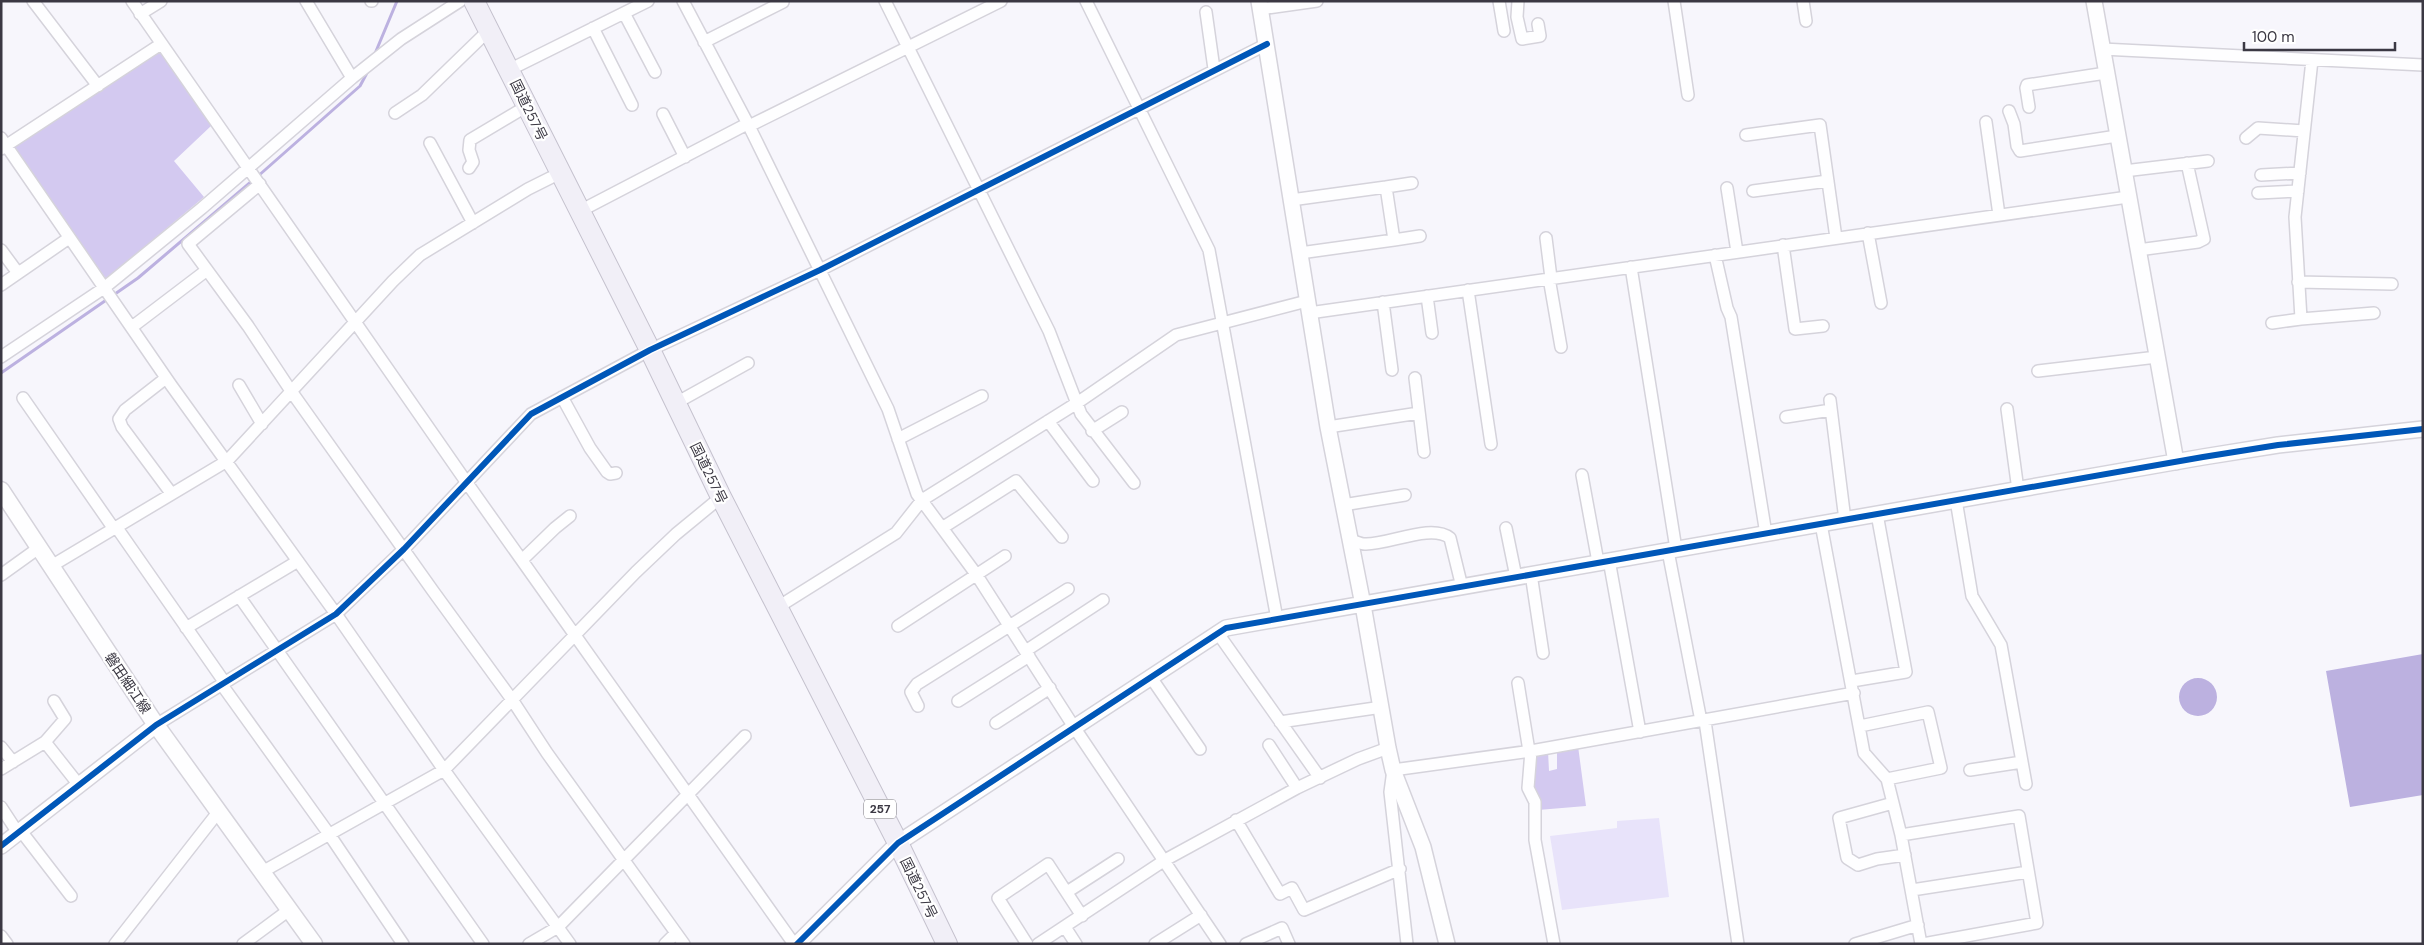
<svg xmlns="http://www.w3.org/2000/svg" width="2424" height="945" font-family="'DM Sans','Noto Sans JP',sans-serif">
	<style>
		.green { fill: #e8e3fa }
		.forest { fill: #d3c9f0 }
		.water { fill: #bcb1e0 }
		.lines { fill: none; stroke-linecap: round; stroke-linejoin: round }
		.stream { stroke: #bcb1e0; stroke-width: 3 }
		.minor-casing { stroke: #d5d3db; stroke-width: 14 }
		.tertiary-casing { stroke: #d5d3db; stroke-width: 18 }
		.secondary-casing { stroke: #d5d3db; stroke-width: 19 }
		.trunk-casing { stroke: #c5c2ce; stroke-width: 22 }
		.minor { stroke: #fefeff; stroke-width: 11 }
		.tertiary { stroke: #fefeff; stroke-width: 15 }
		.secondary { stroke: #fefeff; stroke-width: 16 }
		.trunk { stroke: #f1eff7; stroke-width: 20 }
		.cycleway-casing { stroke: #fff; stroke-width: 9 }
		.cycleway { stroke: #0057b8; stroke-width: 6 }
		.labels { text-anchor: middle; stroke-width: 4.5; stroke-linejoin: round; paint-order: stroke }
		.shield { fill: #fff; stroke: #76747b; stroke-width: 1 }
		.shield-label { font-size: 12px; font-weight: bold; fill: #3b3843 }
		.street-label { font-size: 14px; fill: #3b3843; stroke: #fff }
	</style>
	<rect width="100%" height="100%" fill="#f7f6fc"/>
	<path class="green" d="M1659,818L1669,897L1562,910L1550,836L1617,828V821Z"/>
	<path class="forest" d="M160,49L211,126L174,161L204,197L106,279L12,146Z
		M1578,746L1586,806L1538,810L1531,788L1534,754L1548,751L1549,771L1557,769V750Z"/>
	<path class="water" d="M2423,654V795L2350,807L2326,671Z
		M2179 697a19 19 0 1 1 38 0a19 19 0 1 1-38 0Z"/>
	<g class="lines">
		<path class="stream" d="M374,56L397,1
			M257,177L360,86L368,71
			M1,373L138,278L252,181"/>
		<defs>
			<path id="minor" d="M33,1L98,86
				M132,1L467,483L794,944
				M371,1H372
				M683,1L749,126L888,409L917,494L976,574L1074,727L1220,944
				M885,1L1049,331L1081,414L1134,483
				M1086,1L1209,250L1277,619
				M1499,1L1504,31
				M1518,1L1517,17L1522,39L1540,36L1538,24
				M1674,1L1688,95
				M1803,1L1806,21
				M1260,9L1317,1
				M1206,12L1214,69
				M624,13L655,72
				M140,14L161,1
				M593,28L632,105
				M704,42L783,2
				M2102,49L2423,65
				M509,70L648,1
				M352,78L401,39L460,1
				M2029,107L2026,88L2027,85L2106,73
				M2009,111L2014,124L2017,146L2020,151L2117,136
				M395,113L422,95L489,30
				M663,114L685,157
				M1986,122L1999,215
				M749,126L1001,1
				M1746,135L1820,125L1836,238
				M1,138L171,385L336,614L444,770L570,944
				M2246,138L2258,128L2304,131
				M430,143L473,223
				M1,149L161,44
				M469,168L473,162L469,150L470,140L527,106
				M2124,171L2208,161
				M2261,175L2300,173
				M260,184L188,244L248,326L291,391L433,591L513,701L547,753L684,944
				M1386,187L1412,183
				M1727,188L1737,252
				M1753,191L1828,181
				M2258,193L2298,191
				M1291,200L1386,187L1394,240L1300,253
				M580,211L747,124
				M1868,233L1881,303
				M1546,238L1551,278
				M1394,240L1420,236
				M1783,245L1795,329L1823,326
				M1,250L18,273
				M2138,250L2198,242L2204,239L2187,163
				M1715,255L1727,308L1731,317L1766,534
				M1631,267L1676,549
				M1549,278L1561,347
				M2298,282L2392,284
				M1,285L69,238
				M1468,290L1491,444
				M1427,296L1432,333
				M1383,302L1392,370
				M1309,313L2128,197
				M2301,319L2374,313
				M2272,323L2301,319L2295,217L2312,60
				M132,327L207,270
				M1,357L104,288L202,208L352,78L306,1
				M2038,371L2157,357
				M166,378L125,410L119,419L122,427L171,493
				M1415,378L1424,452
				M239,385L262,424
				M562,397L590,448L607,472L610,474L616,473
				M23,398L114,529
				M1830,400L1845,520
				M676,403L748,363
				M2007,409L2018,490
				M1786,417L1831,410
				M1048,421L1093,481
				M1328,427L1419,413
				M1092,431L1122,412
				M898,439L982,396
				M1582,475L1598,562
				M1956,500L1972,596L2001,645L2026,784
				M1343,505L1405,495
				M1821,524L1864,753L1887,779L1901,835L1921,944
				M117,528L225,683
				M942,528L1016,481L1062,537
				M1506,528L1516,577
				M1350,540C1355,541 1360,544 1365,544C1388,545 1431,523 1450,538L1462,587
				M1668,551L1701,721
				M522,560L555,528L570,516
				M1609,560L1640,732
				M53,565L227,461L393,281L420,255L528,189L560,173
				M1531,574L1543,653
				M1,575L40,547
				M239,596L483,944
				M778,607L896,533L922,500L1077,403L1176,335L1307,301
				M898,626L1005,556
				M186,628L298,561
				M1217,632L1320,778
				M1027,650L1103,600
				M1150,676L1200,749
				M1852,681L1906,672L1877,514
				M1518,683L1529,751
				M222,685L329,834L403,944
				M958,701L1029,656
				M918,706L911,692L917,684L1068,589
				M1705,721L1738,944
				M1280,722L1382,707
				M996,723L1050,688
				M156,725L336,614L404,549L531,414L650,350L820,270L1267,44
				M1860,726L1928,712L1941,768L1887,779
				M45,742L65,719L54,701
				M1269,745L1297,788
				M1,747L13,762
				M1531,751L1528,788L1535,802V840L1554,944
				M1,769L45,742L79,785
				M1970,770L2022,762
				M1893,803L1839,818L1847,858L1858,865L1877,859L1905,855
				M1,807L18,833
				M1236,820L1280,894L1292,888L1304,910L1400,869
				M21,831L71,896
				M1901,835L2019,816L2037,923L1923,944
				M262,872L444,770L636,572L676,534L721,497
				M1912,890L2028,872
				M1067,892L1118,859
				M1065,927L1076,944
				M1,936L7,944
				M115,944L219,811
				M243,944L289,910
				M529,944L558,927L745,736
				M665,944L676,933
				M1027,944L998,898L1048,864L1082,916
				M1038,944L1165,860L1297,788L1358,759L1388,748
				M1155,944L1201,915
				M1246,944L1282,928L1289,944
				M1407,944L1390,792L1393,770L1531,751L1854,693
				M1855,944L1918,925"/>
			<path id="tertiary" d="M1259,1L1328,427L1363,605L1388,748L1393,770L1423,847L1447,944
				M2094,1L2176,462
				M1,846L156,725
				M797,944L898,843L1226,628L2203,457L2278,445L2423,429"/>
			<path id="secondary" d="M1,490L156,725L314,944"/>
			<path id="trunk" d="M474,1L650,350L721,497L898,843L947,944"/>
		</defs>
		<use href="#minor" class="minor-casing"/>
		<use href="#tertiary" class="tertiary-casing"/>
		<use href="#secondary" class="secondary-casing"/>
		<use href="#trunk" class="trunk-casing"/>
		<use href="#minor" class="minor"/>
		<use href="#tertiary" class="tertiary"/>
		<use href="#secondary" class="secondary"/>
		<use href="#trunk" class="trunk"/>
		<defs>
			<path id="cycleway" d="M1,846L156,725L336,614L404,549L531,414L650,350L820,270L1267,44
				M797,944L898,843L1226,628L2203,457L2278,445L2423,429"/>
		</defs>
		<use href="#cycleway" class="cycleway-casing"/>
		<use href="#cycleway" class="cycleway"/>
	</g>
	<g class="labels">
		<rect class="shield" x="864" y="799.5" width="32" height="19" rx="4"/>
		<g class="shield-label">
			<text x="880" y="813">257</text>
		</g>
		<g class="street-label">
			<text transform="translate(529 110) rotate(64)" y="5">国道257号</text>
			<text transform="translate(709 473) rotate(64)" y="5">国道257号</text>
			<text transform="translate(128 683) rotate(56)" y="5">磐田細江線</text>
			<text transform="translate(919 888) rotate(64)" y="5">国道257号</text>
		</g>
	</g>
	<rect width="2424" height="945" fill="none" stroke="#3b3843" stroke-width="5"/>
	<path d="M2244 42v8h151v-8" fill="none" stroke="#3b3843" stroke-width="2.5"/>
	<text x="2252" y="42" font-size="15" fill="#3b3843" stroke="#ffffff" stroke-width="4" paint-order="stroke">100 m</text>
</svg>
